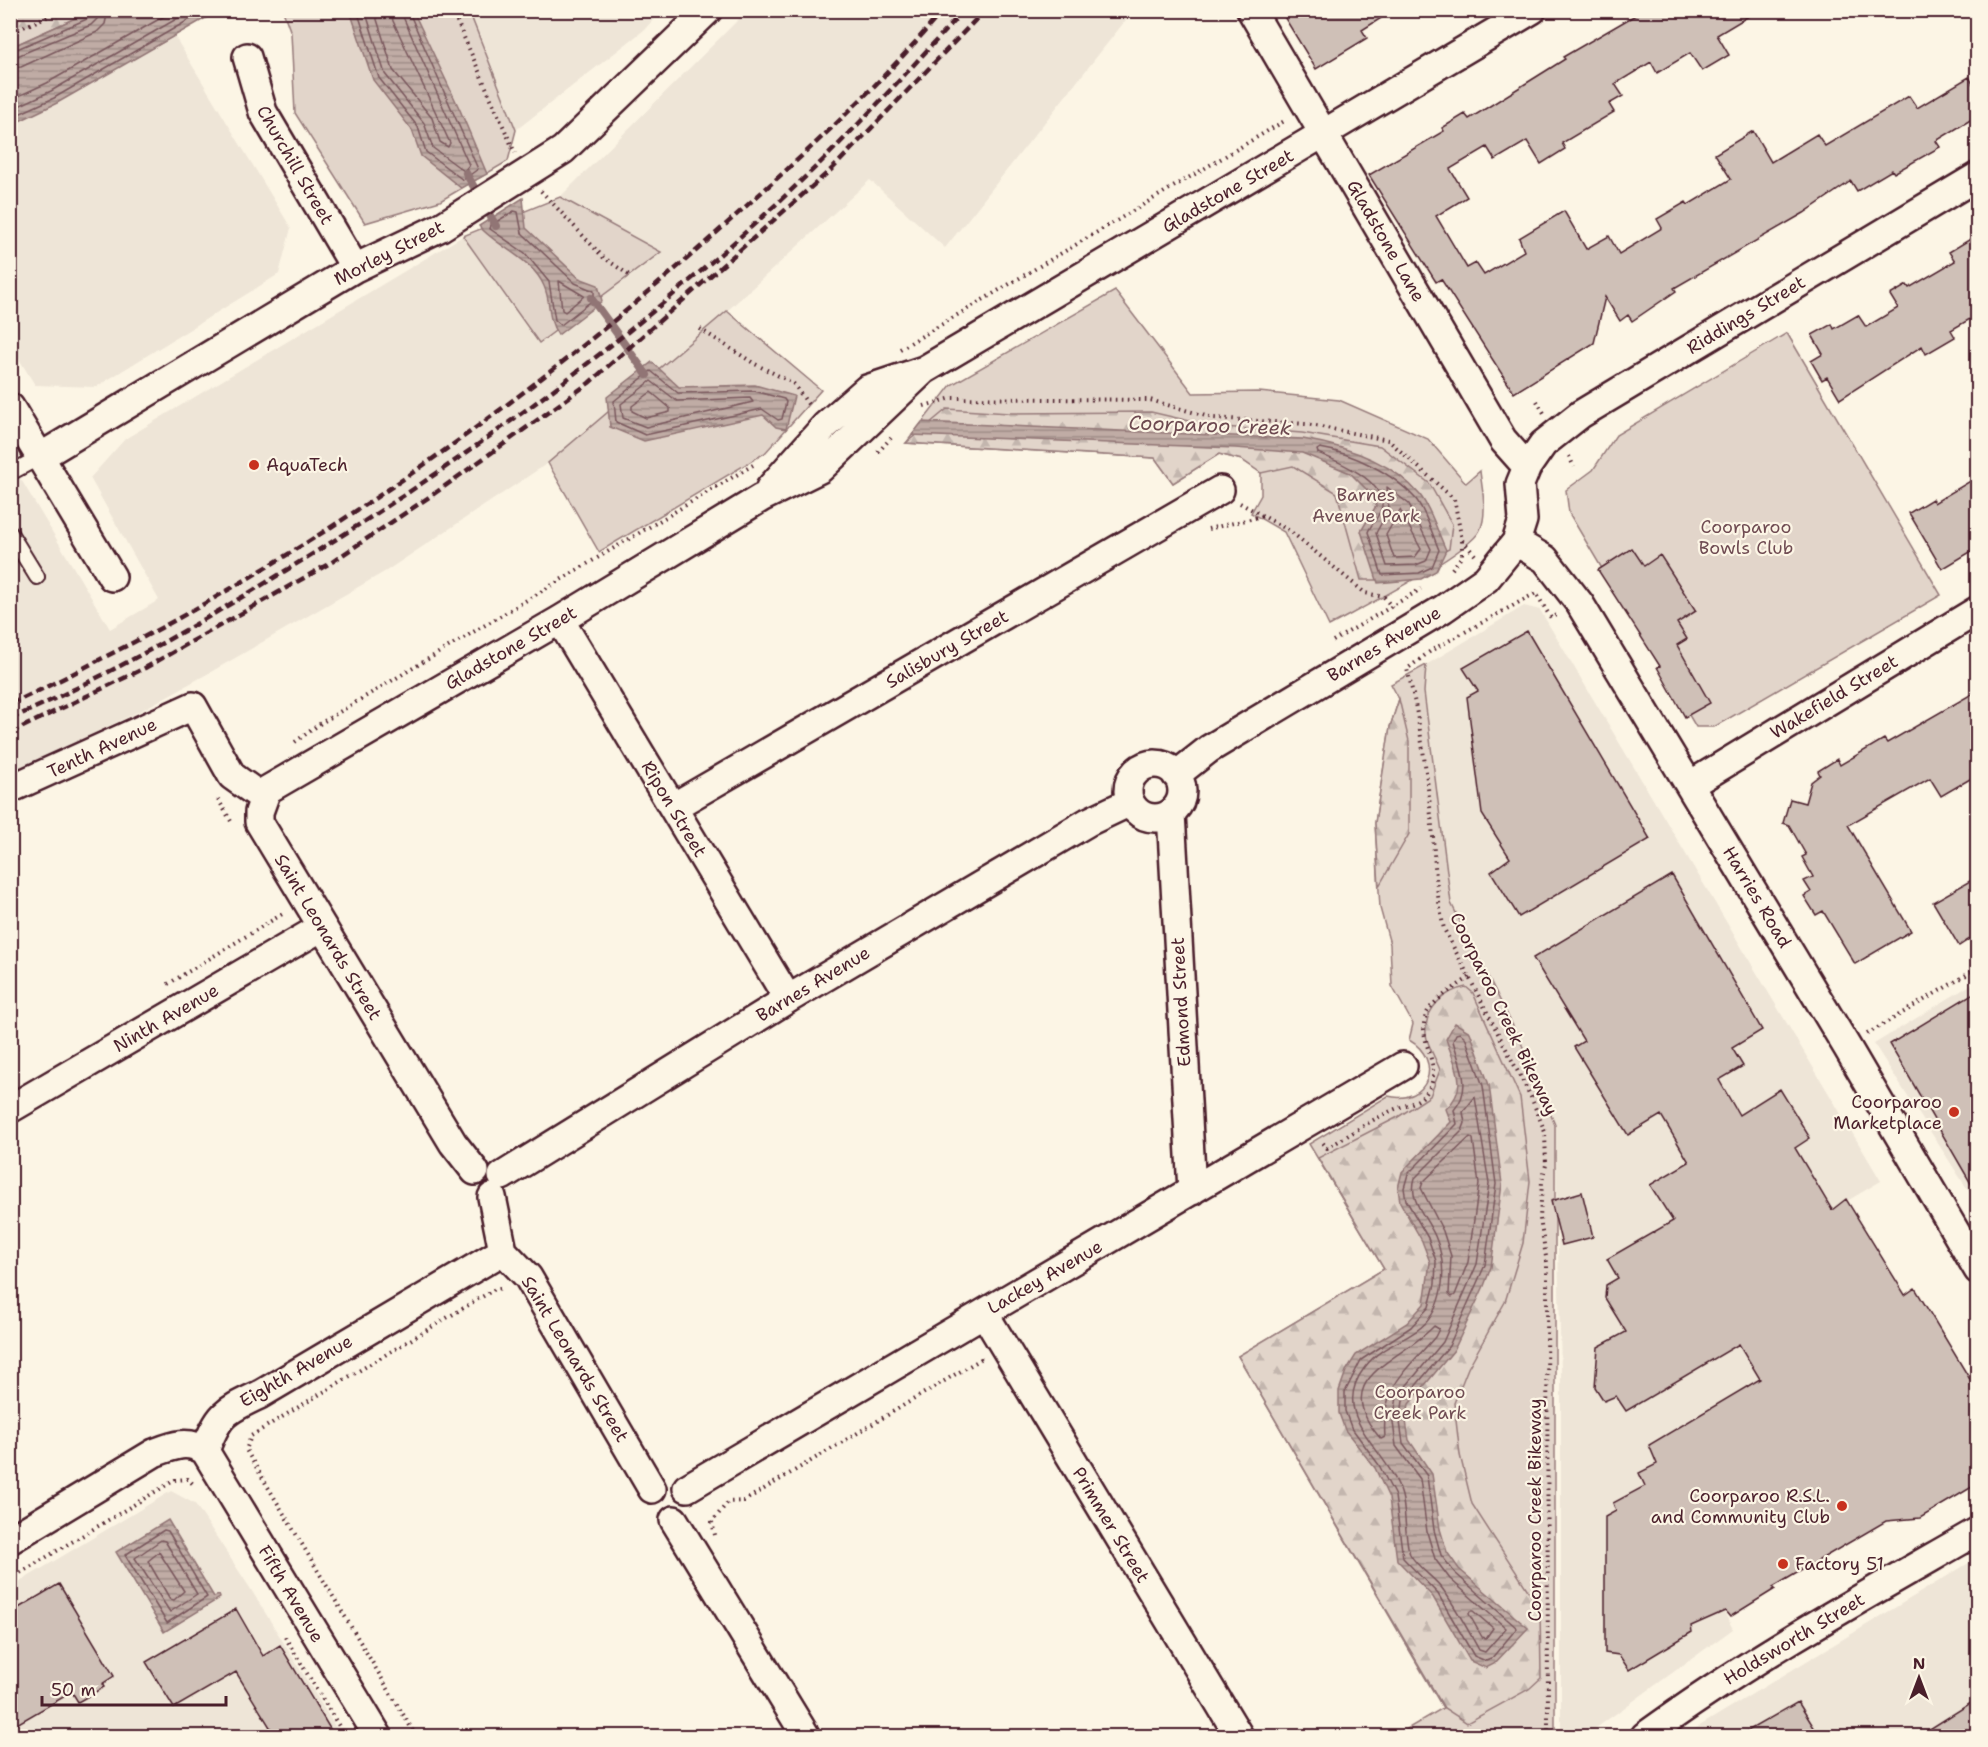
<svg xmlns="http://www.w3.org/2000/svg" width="1988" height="1747" font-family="'Shantell Sans',sans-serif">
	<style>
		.built { fill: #eee5d7 }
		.green { fill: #e2d5ca; stroke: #967a7a; stroke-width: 1.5 }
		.forest { fill: url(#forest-firs); stroke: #967a7a; stroke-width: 1.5 }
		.water { fill: url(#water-rules); stroke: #917474; stroke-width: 1.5 }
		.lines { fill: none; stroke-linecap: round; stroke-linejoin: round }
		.shore { stroke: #79575c; stroke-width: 1.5 }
		.stream { stroke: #917474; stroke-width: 8 }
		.building { fill: #cfc0b7; stroke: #4a1f2b; stroke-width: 1.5 }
		.service-casing { stroke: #4a1f2b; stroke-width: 18 }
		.minor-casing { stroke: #4a1f2b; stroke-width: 32 }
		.path { stroke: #4a1f2b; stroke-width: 4; stroke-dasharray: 1.5 4.5; stroke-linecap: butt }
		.service { stroke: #fcf5e5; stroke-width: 14 }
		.minor { stroke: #fcf5e5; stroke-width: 27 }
		.rail { stroke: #4a1f2b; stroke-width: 4.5; stroke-dasharray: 9 4.5; stroke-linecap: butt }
		.poi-dot { fill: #c8321e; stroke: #fcf5e5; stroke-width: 2 }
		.labels { text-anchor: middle; stroke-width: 4.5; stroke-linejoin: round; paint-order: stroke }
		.street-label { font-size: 18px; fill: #4a1f2b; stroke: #fcf5e5 }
		.poi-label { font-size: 18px; fill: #4a1f2b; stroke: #fcf5e5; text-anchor: start }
		.park-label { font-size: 18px; fill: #704c53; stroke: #fcf5e5 }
		.water-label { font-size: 20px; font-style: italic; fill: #6d4950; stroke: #fcf5e5 }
	</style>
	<defs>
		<pattern id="forest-firs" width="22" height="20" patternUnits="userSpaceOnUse" patternTransform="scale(1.5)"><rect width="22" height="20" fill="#e2d5ca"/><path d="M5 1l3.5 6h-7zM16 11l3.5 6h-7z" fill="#c3b6ae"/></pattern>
		<pattern id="water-rules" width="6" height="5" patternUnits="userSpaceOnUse" patternTransform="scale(1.5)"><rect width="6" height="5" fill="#c0aca5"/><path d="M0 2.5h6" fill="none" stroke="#9e8b87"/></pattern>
	</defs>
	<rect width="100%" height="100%" fill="#fcf5e5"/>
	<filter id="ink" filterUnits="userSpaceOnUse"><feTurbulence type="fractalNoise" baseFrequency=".0167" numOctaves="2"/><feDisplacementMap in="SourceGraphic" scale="12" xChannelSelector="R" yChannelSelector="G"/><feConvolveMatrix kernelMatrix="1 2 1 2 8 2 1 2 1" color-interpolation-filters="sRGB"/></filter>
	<g filter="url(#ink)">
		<path class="built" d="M469,11H661L644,30L516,130Z
			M747,11H1133L945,248L870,180L727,311L548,463L386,571L209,673L142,710L11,773L10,461L110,629L159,600L90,478L125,439L463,236L539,342L661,253L560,197Z
			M175,37L291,228L279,274L96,387L35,385L11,346L10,124L57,103Z
			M1524,606L1540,610L1881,1181L1619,1335L1747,1260L1834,1401L1721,1606L1733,1629L1585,1736H1561V1371L1555,1125L1520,1040L1451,903L1424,691L1426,665Z
			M1977,981V1204L1874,1044Z
			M171,1491L195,1504L250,1588L341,1736H11V1587Z
			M1977,1558V1736H1683Z"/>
		<path class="green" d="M283,11H469L516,130L508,161L440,201L365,223L295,113L291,33Z
			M560,197L661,252L539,343L463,236Z
			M1115,291L1193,393L1259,392L1339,400L1428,439L1466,483L1480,471C1482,490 1488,513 1480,530C1470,553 1356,611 1329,626L1284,532L1251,513L1261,495V473L1242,460L1219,454L1173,483L1155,458L906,443L951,385Z
			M727,311L821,390L765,453L599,552L548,463Z
			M1787,333L1941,595L1714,727H1696L1569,513L1566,490L1593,470L1616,435Z
			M1426,665L1424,692L1451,903L1520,1040L1555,1125V1736H1395L1443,1708L1238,1356L1384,1269L1309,1144L1388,1096C1429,1106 1444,1060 1409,1040L1413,1024L1392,986L1390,944L1380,908L1375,823L1390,727L1399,699L1391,684Z"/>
		<path class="forest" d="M11,10L91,11L11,47Z
			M947,409L1009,413L1151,412L1211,426L1302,433L1380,446L1429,483L1452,524L1449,549L1384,580H1361L1337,493L1293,466L1261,473L1242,460L1219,454L1173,483L1155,458L906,443Z
			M1399,699L1409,741V834L1379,886L1375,823L1390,727Z
			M1466,987L1473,993L1520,1097L1530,1181L1523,1243L1505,1302L1468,1368L1454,1403L1460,1455L1472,1504L1540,1609L1541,1678L1529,1689L1467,1723L1444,1708L1238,1356L1384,1269L1318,1158L1398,1117L1430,1096L1440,1070C1436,1059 1427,1045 1426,1034C1424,1009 1444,991 1466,987Z"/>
		<path class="water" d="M91,11H218L57,103L11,125V47Z
			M350,11H413L460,110L487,174L461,188L421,156L412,130L373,80Z
			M523,198L526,228L579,278L598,285L602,301L558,335C546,317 552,304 544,286C533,259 497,247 479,226Z
			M652,362L679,387L755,385L794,396L786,429L776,427L763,415L644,441L610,427L607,397Z
			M922,422L1303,439C1344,446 1392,461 1420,495C1431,509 1438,533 1446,550L1436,571L1421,579L1378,583L1361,531L1376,506L1374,497L1350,473L1302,453L1235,448L912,435Z
			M1455,1023L1470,1032L1489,1085L1502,1184L1491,1267L1484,1286L1454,1350L1409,1404L1406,1421L1409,1440L1432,1474L1440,1529L1447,1552L1459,1569L1528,1628L1494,1664L1486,1668L1470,1661L1433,1597L1397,1560L1389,1498L1375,1468L1345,1430L1339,1413V1391L1346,1371L1356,1355L1407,1323L1424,1304L1430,1262L1422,1241L1400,1202L1398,1188L1402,1172L1451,1122L1446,1109C1470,1086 1455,1067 1446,1039Z
			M168,1520L214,1597L219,1595L220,1598L164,1632L116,1552Z"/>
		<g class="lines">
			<path class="shore" d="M357,10L379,78L418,127L426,152L463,180L478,169L408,10
				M365,10L385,74L424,123L433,148L464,171L469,165L400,10
				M374,10L393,70L432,118L440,142L448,147L450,143L393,21L391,10
				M10,52L87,19L91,10
				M10,59L91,25L97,19L99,10
				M10,68L21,67L97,32L105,24L108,10
				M10,100L47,83L175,10
				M10,110L51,91L192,10
				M10,118L54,98L206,10
				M514,211L518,212L522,233L575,283L594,291V299L561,325L555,320L549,282L525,253L490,229L491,225Z
				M559,281L584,296L565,312L562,310Z
				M651,371L678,393L754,391L784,399L786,402L782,419L778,420L762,409L645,435L616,422L614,401Z
				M651,381L677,401L750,398L753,402L646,427L623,418L621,404Z
				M651,392L670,408V412L646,418L632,411V406Z
				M1320,448C1352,453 1393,473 1415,498C1426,511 1432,534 1439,550L1432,567L1419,573L1382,575L1368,532C1371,524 1381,515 1382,506C1384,480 1337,461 1318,453L1317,450Z
				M1387,487L1409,504L1431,549L1426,561L1416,565L1387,566L1376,533L1389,509Z
				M1400,510L1421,549L1415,557L1394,558L1386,535Z
				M1460,1033L1465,1037L1483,1086L1496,1184L1485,1265L1449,1346L1403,1401L1400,1422L1403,1443L1427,1476L1434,1530L1441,1555L1455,1573L1517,1628L1491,1659L1486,1661L1474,1656L1438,1594L1403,1558L1395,1496L1379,1465L1351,1427L1345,1411V1392L1361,1360L1411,1327L1429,1307L1435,1284L1436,1261L1428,1238L1406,1200L1404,1188L1408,1174L1457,1124L1454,1110C1473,1088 1460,1066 1453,1041L1456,1034Z
				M1475,1097L1489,1184L1477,1264L1443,1342L1397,1397L1393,1422L1396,1446L1420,1479L1427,1532L1435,1559L1450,1579L1506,1628L1485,1652L1479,1650C1468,1630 1457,1609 1444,1591C1436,1578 1417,1568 1410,1554C1405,1543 1406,1511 1402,1496C1390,1449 1326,1418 1365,1367C1391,1332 1433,1345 1442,1284C1444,1267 1442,1252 1435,1236C1426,1216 1408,1200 1415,1178L1462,1131L1465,1123L1463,1112Z
				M1470,1137L1473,1139L1479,1184L1468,1262L1455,1295L1452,1297L1449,1294L1451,1256L1443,1231L1421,1188L1423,1182Z
				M1434,1326L1439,1329L1435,1337C1404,1373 1381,1386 1385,1437L1381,1439C1326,1377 1399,1363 1434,1326Z
				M164,1530L168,1531L207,1597L167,1623L125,1555Z
				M161,1540L165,1541L197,1594L170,1612L135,1558Z
				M159,1552L184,1591L174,1600L170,1599L148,1561Z
				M1470,1611H1473L1493,1628L1486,1638L1482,1637L1469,1614Z"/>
			<path class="stream" d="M466,173L496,226
				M591,298L647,375"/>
		</g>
		<path class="building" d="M1280,10H1394L1362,30L1367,38L1316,69Z
			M1644,10H1759L1717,35L1729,55L1702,71L1690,53L1657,73L1651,62L1615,84L1623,96L1609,104L1614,112L1562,143L1565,149L1541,164L1527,141L1495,160L1487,147L1450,169L1467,197L1436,216L1467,268L1476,263L1484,275L1524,251L1519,238L1564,211L1586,249L1609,236L1619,254L1662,228L1657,219L1686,202L1688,205L1731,179L1715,154L1753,131L1771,162L1817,134L1825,146L1909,96L1917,108L1969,77L1977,91V116L1936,141L1940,147L1894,173L1892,170L1857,191L1851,181L1804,213L1674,288L1676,291L1632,321L1628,315L1620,321L1605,297L1594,343L1514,393L1441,279L1436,282L1369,175L1444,131L1442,128L1465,114L1469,119L1565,59L1563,57Z
			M1977,235V315L1951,330L1955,337L1926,354L1922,346L1840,399L1827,377L1822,380L1811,361L1823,354L1812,335L1832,324L1834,329L1858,315L1866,327L1898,308L1890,295L1907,285L1909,288L1955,261L1949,252Z
			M1977,477V548L1942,569L1909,513L1932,499L1934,503Z
			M1632,548L1644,566L1660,555L1696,611L1677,623L1687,639L1677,645L1710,703L1685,717L1657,667L1660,666L1598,570Z
			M1527,631L1650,839L1519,917L1491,872L1510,858L1482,814L1467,697L1478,691L1463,668Z
			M1977,691V775L1941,796L1930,778L1848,825L1911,931L1855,964L1823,911L1816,915L1804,896L1811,892L1804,881L1813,877L1802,857L1806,855L1789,825L1783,823L1790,799L1805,803L1811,782L1820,775L1818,771L1837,759L1840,765L1884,739L1887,743Z
			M1672,875L1762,1030L1732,1048L1743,1066L1719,1080L1739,1115L1780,1089L1810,1138L1795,1148L1832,1210L1846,1199L1905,1295L1915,1288L1977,1391V1484L1920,1518L1886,1521L1773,1587L1775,1589L1730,1617L1725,1611L1691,1626L1692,1632L1629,1670L1619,1655L1605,1653V1517L1616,1511L1613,1503L1645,1486L1639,1473L1657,1464L1649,1445L1760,1379L1739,1344L1626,1411L1616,1396L1604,1401L1595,1387L1598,1347L1626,1332L1605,1298L1606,1285L1618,1278L1607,1259L1673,1221L1650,1185L1689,1162L1661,1115L1628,1135L1574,1047L1584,1041L1533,958Z
			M1977,877V934L1959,946L1933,902Z
			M1977,991V1194L1890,1044Z
			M1582,1192L1593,1237L1562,1245L1551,1201Z
			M59,1584L114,1676L102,1684L104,1687L78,1702L72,1692L10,1728V1613Z
			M236,1609L263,1656L280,1645L335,1737H276L236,1672L174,1708L146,1662Z
			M1977,1699V1737H1917Z
			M1798,1702L1820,1737H1737Z"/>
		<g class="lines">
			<defs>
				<path id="service" d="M10,473L40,457
					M10,533L37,577"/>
				<path id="minor" d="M1251,10L1503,440L1527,467
					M247,57L263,112L355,268
					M10,407L112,577
					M40,457L355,268L441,227L563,150L708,10
					M770,488L825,426L867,389L924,370L1532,10
					M1516,542L1545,559L1580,604L1847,1047L1978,1270
					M560,620L788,999
					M1128 791a27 27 0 1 1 54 0a27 27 0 1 1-54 0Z
					M1176,775L1209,749L1443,609L1486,579L1516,542L1523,520L1520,484L1527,467L1543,444L1581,414L1978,176
					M1690,785L1978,610
					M10,789L193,706L232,776L263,798
					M673,807L1220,490
					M1171,813L1192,1191
					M10,1109L322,927
					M475,1171L453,1143L259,822V812L267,790L560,620L761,498L820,469L924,370
					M502,1176L788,999L1088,822L1130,802
					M492,1197L503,1251L528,1277L652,1489
					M984,1313L1239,1736
					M205,1451C219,1412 226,1411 261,1394L503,1251
					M687,1488L1403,1066
					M674,1520L806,1736
					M10,1540L154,1453C172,1446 188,1439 205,1451L378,1736
					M1645,1736C1750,1659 1865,1596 1978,1531"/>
			</defs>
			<use href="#service" class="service-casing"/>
			<use href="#minor" class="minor-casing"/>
			<path class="path" d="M452,10L515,153
				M10,20L19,29L62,10
				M541,191L603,257L629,275
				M700,329L755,364L793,383L810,407
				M900,349L1286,120
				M1537,401L1544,413
				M924,406L952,398L1150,400L1213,418L1306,424L1388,440L1454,499L1462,540L1475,555
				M878,452L891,438
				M1569,456L1574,467
				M1240,503L1290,531L1365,593L1384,597L1394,610
				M1208,529L1263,516
				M1452,569L1462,556V541
				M1333,641L1421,589
				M295,742L321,723L753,465
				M218,799L232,823
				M168,984L284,913
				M1867,1034L1978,968
				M1323,1143L1327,1148C1348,1136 1369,1121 1391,1111C1403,1105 1418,1104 1427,1092C1447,1065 1410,1035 1430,1008C1441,995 1456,987 1470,977
				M715,1535L712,1522L728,1502L744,1501L981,1359L983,1362
				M10,1579L175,1480L188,1479L193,1484
				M285,1637L345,1736
				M416,1736L246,1450L251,1436L272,1423L495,1289L504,1288
				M1548,1736L1547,1263L1540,1219L1542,1181L1546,1165L1545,1132L1531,1097L1444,929C1437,898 1435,869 1433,837C1428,782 1421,723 1407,669L1432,650L1536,593L1551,618L1558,614"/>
			<use href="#service" class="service"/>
			<use href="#minor" class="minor"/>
			<path class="rail" d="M10,704C55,684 98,660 142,638C356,524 554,380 734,217C807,152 880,86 943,10
				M10,719C113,674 211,617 306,558C491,444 667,311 824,159C872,111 918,60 964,10
				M10,733L145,668L332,562L438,491L589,383L834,167L985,10"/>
		</g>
	</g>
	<g class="poi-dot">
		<circle cx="254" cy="465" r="6"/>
		<circle cx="1954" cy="1112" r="6"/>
		<circle cx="1842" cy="1506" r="6"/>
		<circle cx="1783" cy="1564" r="6"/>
	</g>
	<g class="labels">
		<g class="street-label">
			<text transform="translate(295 165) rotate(60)" y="6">Churchill Street</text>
			<text transform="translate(1228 191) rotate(-30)" y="6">Gladstone Street</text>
			<text transform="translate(1386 241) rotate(60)" y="6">Gladstone Lane</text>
			<text transform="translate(389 253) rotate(-27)" y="6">Morley Street</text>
			<text transform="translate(1746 315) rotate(-31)" y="6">Riddings Street</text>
			<text transform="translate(1384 644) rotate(-31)" y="6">Barnes Avenue</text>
			<text transform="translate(511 648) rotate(-30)" y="6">Gladstone Street</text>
			<text transform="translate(947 649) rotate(-30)" y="6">Salisbury Street</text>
			<text transform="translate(1834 697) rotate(-31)" y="6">Wakefield Street</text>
			<text transform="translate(102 748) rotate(-25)" y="6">Tenth Avenue</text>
			<text transform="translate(674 809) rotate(59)" y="6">Ripon Street</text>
			<text transform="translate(1757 897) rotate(59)" y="6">Harries Road</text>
			<text transform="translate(328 937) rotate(59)" y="6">Saint Leonards Street</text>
			<text transform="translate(813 984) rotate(-31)" y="6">Barnes Avenue</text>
			<text transform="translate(1181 1002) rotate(-93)" y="6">Edmond Street</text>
			<text transform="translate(1504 1014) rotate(64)" y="6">Coorparoo Creek Bikeway</text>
			<text transform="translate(166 1018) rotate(-30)" y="6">Ninth Avenue</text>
			<text transform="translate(1045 1277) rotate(-30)" y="6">Lackey Avenue</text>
			<text transform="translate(575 1359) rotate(59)" y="6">Saint Leonards Street</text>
			<text transform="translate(296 1371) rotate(-30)" y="6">Eighth Avenue</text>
			<text transform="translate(1535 1510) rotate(-90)" y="6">Coorparoo Creek Bikeway</text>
			<text transform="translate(1111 1525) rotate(59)" y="6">Primmer Street</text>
			<text transform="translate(291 1594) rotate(59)" y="6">Fifth Avenue</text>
			<text transform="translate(1794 1639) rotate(-31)" y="6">Holdsworth Street</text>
		</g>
		<g class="poi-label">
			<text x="266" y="471">AquaTech</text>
			<text x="1942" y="1108" text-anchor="end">Coorparoo<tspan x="1942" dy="21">Marketplace</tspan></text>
			<text x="1830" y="1502" text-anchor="end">Coorparoo R.S.L.<tspan x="1830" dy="21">and Community Club</tspan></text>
			<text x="1795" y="1570">Factory 51</text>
		</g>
		<g class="park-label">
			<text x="1366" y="501">Barnes<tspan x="1366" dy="21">Avenue Park</tspan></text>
			<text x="1746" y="533">Coorparoo<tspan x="1746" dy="21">Bowls Club</tspan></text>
			<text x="1420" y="1398">Coorparoo<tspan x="1420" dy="21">Creek Park</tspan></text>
		</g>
		<g class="water-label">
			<text transform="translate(1210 425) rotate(2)" y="7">Coorparoo Creek</text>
		</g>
	</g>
	<rect width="1988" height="1747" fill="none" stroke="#fcf5e5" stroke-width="36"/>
	<rect x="18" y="18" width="1952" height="1711" fill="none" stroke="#4a1f2b" stroke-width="2" filter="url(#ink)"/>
	<g transform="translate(1919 1678)" stroke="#fcf5e5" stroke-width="4.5" paint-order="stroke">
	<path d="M0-4.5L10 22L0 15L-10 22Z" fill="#4a1f2b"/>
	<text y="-9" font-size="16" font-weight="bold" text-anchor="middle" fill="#4a1f2b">N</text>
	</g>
	<path d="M42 1696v9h184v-9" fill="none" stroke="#4a1f2b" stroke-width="3"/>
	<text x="51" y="1696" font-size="18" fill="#4a1f2b" stroke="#fcf5e5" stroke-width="4.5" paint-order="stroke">50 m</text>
</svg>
